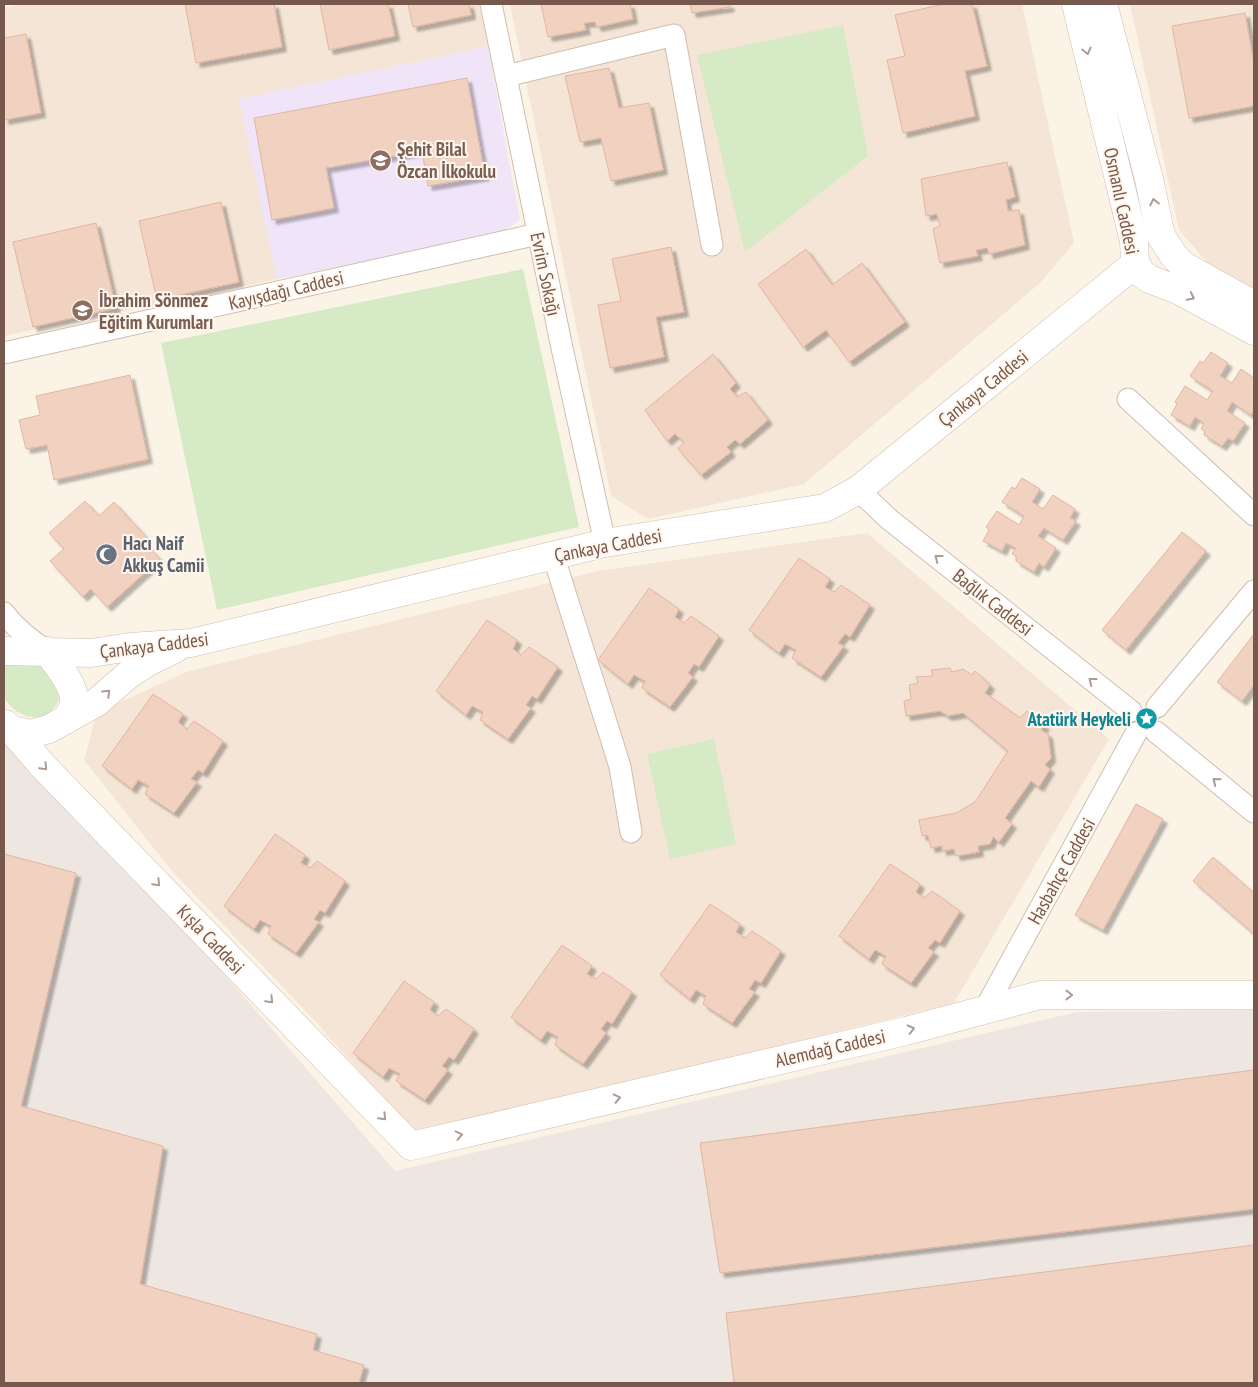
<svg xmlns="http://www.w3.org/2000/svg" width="1258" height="1387" font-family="'PT Sans Narrow',sans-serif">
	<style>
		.residential { fill: #f4e5d6 }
		.industrial { fill: #ede6e1 }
		.education { fill: #f0e4f9 }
		.green { fill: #d6eac6 }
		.building { fill: #f1d1bf; stroke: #e3b6a0; filter: url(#shadow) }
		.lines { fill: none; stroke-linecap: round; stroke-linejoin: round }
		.minor-casing { stroke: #d0bdb0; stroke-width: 23 }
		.secondary-casing { stroke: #d3bcae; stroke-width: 29 }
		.minor { stroke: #fff; stroke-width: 21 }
		.secondary { stroke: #fff; stroke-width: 28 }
		.oneway { stroke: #ad9b94 }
		.labels { text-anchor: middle; stroke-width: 4; stroke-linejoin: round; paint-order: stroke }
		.education-label { font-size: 19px; font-weight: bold; fill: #785e54; stroke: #fff7ee; text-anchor: start }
		.street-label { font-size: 19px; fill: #76594c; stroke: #fff7ee }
		.worship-label { font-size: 19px; font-weight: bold; fill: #5b616d; stroke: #fff7ee; text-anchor: start }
		.culture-label { font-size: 19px; font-weight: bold; fill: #0d838f; stroke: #fff7ee; text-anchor: end }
	</style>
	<defs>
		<filter id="shadow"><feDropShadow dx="4.5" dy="4.5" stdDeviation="1" flood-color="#0004"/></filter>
	</defs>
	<rect width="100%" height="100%" fill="#fcf3e7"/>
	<path class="residential" d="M26,4H479L488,47L240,99L277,279L4,336V8Z
		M510,4H1022L1074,243L1039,284L804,484L648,519L611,496Z
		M1130,4H1254V290L1211,267L1179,230Z
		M867,533L1109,739L954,1003L417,1136L314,1020L171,870L84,760L97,713L186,672L598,571Z"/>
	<path class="industrial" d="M4,742L192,937L395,1171L1077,1012L1254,1010V1383H4Z"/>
	<path class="education" d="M488,47L520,220L499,234L277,279L239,99Z"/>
	<path class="green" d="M843,25L868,156L745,252L697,55Z
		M523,269L579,527L217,610L161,343Z
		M4,665L42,666L61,692C57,714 38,724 18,712C12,709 8,702 4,698Z
		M714,739L736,844L670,859L647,754Z"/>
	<path class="building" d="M185,4H274L282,47L196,63Z
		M320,4H388L395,36L329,50Z
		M408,4H469L471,15L413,27Z
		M541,4H630L633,19L597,27L595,22L584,23L586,30L548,37Z
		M690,4H729L730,7L692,13Z
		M944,4H972L987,66L965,71L975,116L903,133L887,60L905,56L895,15Z
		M1245,13L1254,64V106L1189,118L1172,26Z
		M26,34L41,113L4,120V38Z
		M609,68L619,108L649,103L663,170L611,181L601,138L580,142L565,76Z
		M467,78L485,176L428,186L422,151L326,168L334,208L272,220L254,118Z
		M1007,162L1015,197L1006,200L1008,211L1019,210L1025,245L989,254L987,248L976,250L978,256L940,263L933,229L940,226L937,214L926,216L921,179Z
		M221,202L239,282L157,300L139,221Z
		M96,223L116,308L33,327L13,242Z
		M671,247L684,312L656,317L664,357L610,368L598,305L621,301L612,259Z
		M806,249L832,285L862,263L905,322L849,362L826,330L803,347L758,284Z
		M1211,352L1228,363L1220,376L1232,383L1241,369L1254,378V410L1251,415L1232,402L1227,411L1245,423L1233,441L1228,438L1222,446L1204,435L1205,431L1201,429L1204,423L1195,417L1190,426L1171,415L1177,404L1175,402L1185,386L1207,400L1213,391L1190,376L1200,361L1203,363Z
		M713,354L736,383L730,389L737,397L746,392L768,420L740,444L735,440L727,447L731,452L701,475L678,449L684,442L675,434L667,441L645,410Z
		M130,375L148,459L54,480L47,445L26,449L19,420L40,415L36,396Z
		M1022,478L1040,489L1032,502L1043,509L1053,495L1075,509L1070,518L1076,521L1063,540L1044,528L1038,536L1056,548L1044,567L1039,563L1034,572L1016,561V556L1012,554L1016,548L1006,543L1002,551L983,541L989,530L986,527L997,511L1019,525L1024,516L1002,502L1012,487L1015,489Z
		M85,501L99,516L114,502L147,538L144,542L160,559L107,607L91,589L83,597L50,561L64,549L49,533Z
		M1182,532L1206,551L1126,650L1102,630Z
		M799,558L830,579L825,587L834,592L841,585L870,605L850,637L845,634L838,643L844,646L821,677L792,658L796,650L785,644L779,653L749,630Z
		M649,588L679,609L675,617L684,623L691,616L719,636L699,667L694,664L688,673L693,677L670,707L642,688L645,681L634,675L628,684L598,660Z
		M487,620L517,640L513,649L521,655L529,647L558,667L537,699L532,696L526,705L531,708L508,739L480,720L483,712L472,706L466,715L436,691Z
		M1254,634V685L1242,701L1217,682Z
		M950,668L952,672L963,669L972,675L975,671L990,685L985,693L1020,718L1027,711L1045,726L1041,730L1048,734L1051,758L1045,765L1050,769L1039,787L1031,781L1005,818L1012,824L999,842L993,837L990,844L978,846L979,852L956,856L954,849L942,851V846L931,848L928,835L922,836L919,820L956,813L975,802L1008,751L963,713L948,716L940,711L906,716L904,701L911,699L909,685L918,683L916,677L933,676L931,670Z
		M153,694L183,714L178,722L187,729L194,721L223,741L203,773L198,770L191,779L197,782L174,813L145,794L149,786L138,780L132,789L102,766Z
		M1136,804L1163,819L1103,930L1075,915Z
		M275,834L305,855L301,863L310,868L317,861L345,881L325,913L320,910L314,919L319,922L296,953L268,934L271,926L260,920L254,929L224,906Z
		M4,854L76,873L21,1106L163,1146L140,1284L317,1334L313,1350L364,1365L359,1383H4Z
		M1213,857L1254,893V934L1193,881Z
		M890,864L920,884L916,892L924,898L932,891L960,911L940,943L935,940L928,948L934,952L911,983L882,964L886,956L875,950L869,959L839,936Z
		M710,904L740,924L736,932L745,938L752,931L781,951L761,983L755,980L749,989L755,992L732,1023L703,1004L706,996L696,990L690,999L660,975Z
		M562,945L592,966L587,974L596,979L603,972L632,992L612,1024L607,1021L601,1029L606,1033L583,1064L555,1045L558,1037L547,1031L541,1040L511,1017Z
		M404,981L434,1002L430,1010L438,1016L446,1009L474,1029L454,1060L449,1057L442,1066L448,1070L425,1100L396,1081L400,1074L389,1068L383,1077L353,1053Z
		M1254,1070V1209L720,1273L700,1143Z
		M1254,1245V1383H734L726,1313Z"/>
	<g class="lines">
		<defs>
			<path id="minor" d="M491,4L562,348L605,543
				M506,76L674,35L712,245
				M4,353L538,234
				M1128,399L1254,515
				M858,490L890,520L1131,711
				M553,555L612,741L620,767L631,832
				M4,613C16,629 30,640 47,651
				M1157,707L1254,591
				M1156,732L1254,812
				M985,1009L1136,733"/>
			<path id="secondary" d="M1076,4L1134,241L1135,262L1141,273L1149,279L1178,290L1254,331
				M1103,4L1149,179L1161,236L1174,256L1184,266L1254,305
				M4,651L91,653L130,647L191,643L605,543L825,508L858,490L1135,264
				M47,651C56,663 75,685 74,701C74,708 69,714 66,720
				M5,724L12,730L31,734L49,729L97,702L128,675L148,662L175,649
				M12,730L43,766L411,1146L906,1031L1040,995H1254"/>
		</defs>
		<use href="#minor" class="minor-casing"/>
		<use href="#secondary" class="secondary-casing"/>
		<use href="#minor" class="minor"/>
		<use href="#secondary" class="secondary"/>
	</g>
	<defs><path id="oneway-chevron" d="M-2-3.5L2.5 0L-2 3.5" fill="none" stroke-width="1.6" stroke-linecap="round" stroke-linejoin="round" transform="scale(1.25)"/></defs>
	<g class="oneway">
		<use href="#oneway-chevron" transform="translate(1087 51) rotate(77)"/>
		<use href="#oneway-chevron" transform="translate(1154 202) rotate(-102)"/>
		<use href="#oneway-chevron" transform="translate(1191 297) rotate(28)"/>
		<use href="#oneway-chevron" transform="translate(938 558) rotate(-142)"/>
		<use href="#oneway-chevron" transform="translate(1092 681) rotate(-142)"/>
		<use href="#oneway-chevron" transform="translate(107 693) rotate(-44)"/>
		<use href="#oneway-chevron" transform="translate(44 767) rotate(47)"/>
		<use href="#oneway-chevron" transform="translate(1216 781) rotate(-141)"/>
		<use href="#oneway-chevron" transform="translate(157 883) rotate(46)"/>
		<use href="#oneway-chevron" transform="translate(1069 995)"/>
		<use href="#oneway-chevron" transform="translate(270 1000) rotate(46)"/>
		<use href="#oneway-chevron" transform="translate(911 1029) rotate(-14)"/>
		<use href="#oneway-chevron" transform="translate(617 1098) rotate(-13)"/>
		<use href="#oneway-chevron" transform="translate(383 1117) rotate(46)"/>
		<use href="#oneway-chevron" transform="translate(459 1135) rotate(-13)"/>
	</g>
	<defs>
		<symbol id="school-disc" viewBox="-11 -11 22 22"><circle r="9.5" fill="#8d6e63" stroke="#fff7ee"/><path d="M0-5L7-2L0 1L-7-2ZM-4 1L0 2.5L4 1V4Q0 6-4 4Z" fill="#fff"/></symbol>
		<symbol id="mosque-disc" viewBox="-11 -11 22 22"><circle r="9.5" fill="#6b7280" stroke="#fff7ee"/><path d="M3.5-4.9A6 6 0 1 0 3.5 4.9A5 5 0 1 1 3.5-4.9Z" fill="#fff"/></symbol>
		<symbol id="sight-disc" viewBox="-11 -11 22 22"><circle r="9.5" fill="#0f9aa8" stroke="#fff7ee"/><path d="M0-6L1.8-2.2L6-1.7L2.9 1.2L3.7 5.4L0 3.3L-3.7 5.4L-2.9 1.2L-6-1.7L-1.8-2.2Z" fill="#fff"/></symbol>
	</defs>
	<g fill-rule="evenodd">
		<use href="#school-disc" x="368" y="148" width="25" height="25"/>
		<use href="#school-disc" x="70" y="298" width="25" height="25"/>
		<use href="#mosque-disc" x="94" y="542" width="25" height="25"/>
		<use href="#sight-disc" x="1134" y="706" width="25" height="25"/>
	</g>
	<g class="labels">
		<g class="education-label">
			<text x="397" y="156">Şehit Bilal<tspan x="397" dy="22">Özcan İlkokulu</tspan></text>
			<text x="99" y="307">İbrahim Sönmez<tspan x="99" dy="22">Eğitim Kurumları</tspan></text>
		</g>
		<g class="street-label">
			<text transform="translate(1122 201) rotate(78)" y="7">Osmanlı Caddesi</text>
			<text transform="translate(546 274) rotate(78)" y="7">Evrim Sokağı</text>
			<text transform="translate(286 290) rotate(-13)" y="7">Kayışdağı Caddesi</text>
			<text transform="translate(983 388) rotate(-39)" y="7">Çankaya Caddesi</text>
			<text transform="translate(608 545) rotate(-11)" y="7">Çankaya Caddesi</text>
			<text transform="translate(993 602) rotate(38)" y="7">Bağlık Caddesi</text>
			<text transform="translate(154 645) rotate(-7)" y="7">Çankaya Caddesi</text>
			<text transform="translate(1061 871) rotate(-61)" y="7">Hasbahçe Caddesi</text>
			<text transform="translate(211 939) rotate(46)" y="7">Kışla Caddesi</text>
			<text transform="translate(830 1048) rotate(-13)" y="7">Alemdağ Caddesi</text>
		</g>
		<g class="worship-label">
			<text x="123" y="550">Hacı Naif<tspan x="123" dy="22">Akkuş Camii</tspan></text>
		</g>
		<g class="culture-label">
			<text x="1131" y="726">Atatürk Heykeli</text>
		</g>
	</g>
	<rect width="1258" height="1387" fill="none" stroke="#76594c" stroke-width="10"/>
</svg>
